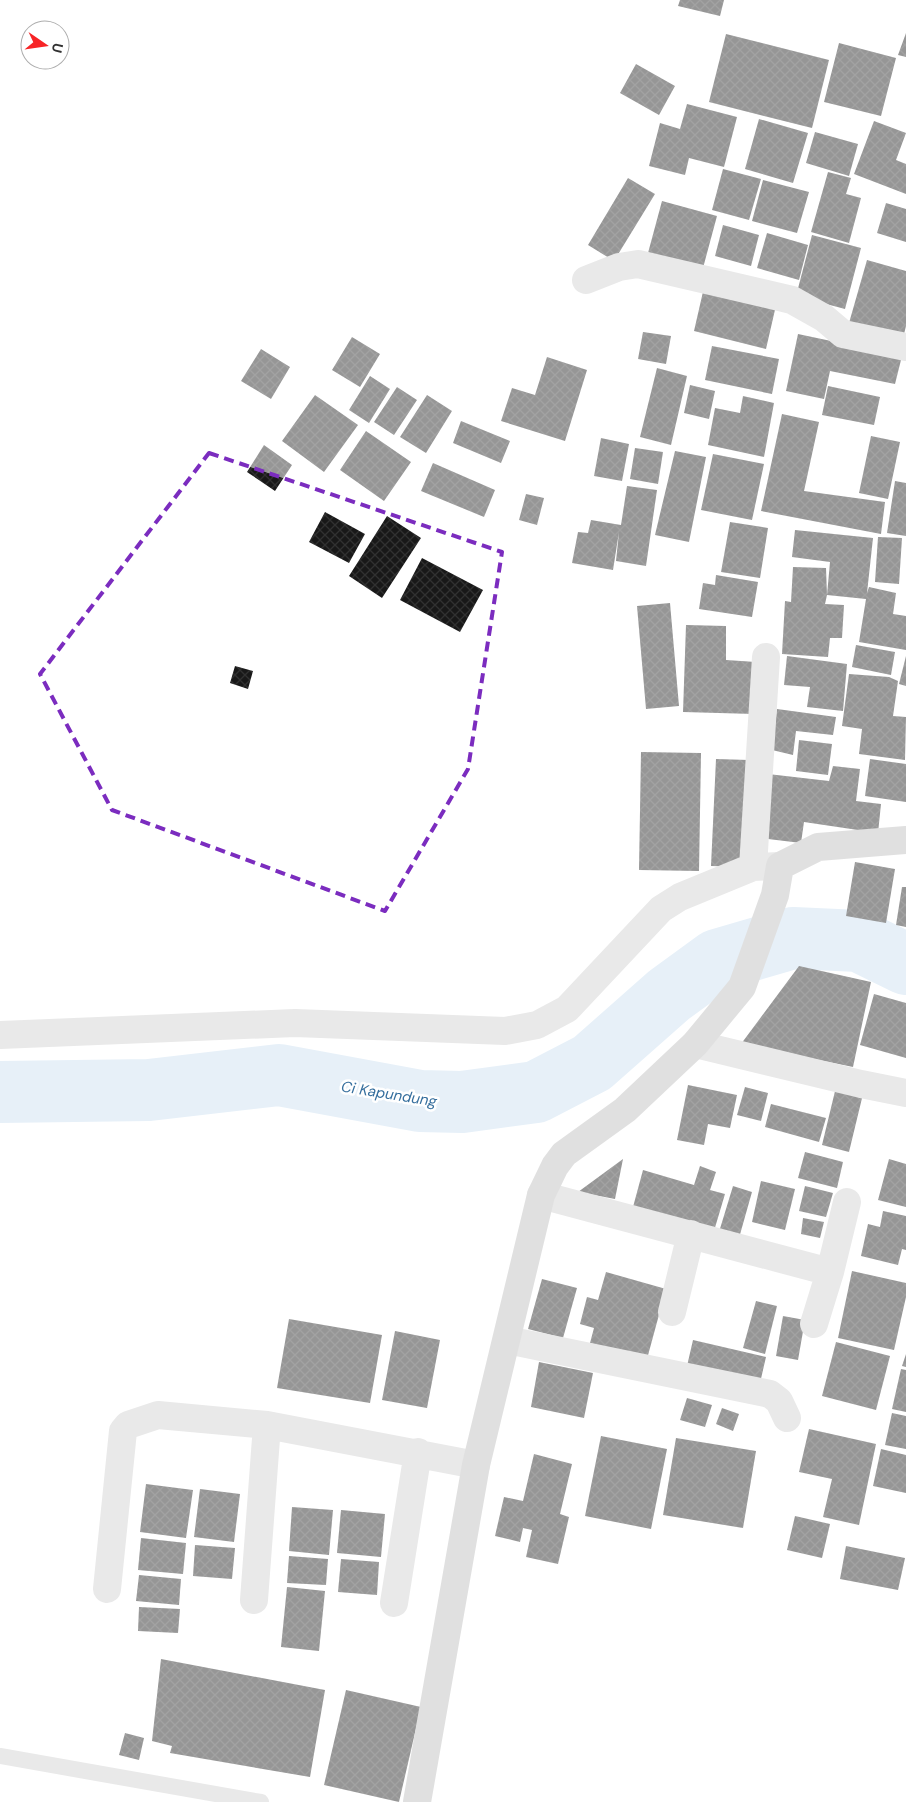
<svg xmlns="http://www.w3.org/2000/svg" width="906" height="1802" font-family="'DM Sans',sans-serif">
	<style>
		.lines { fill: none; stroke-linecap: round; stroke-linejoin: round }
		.river { stroke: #c9def0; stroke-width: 62 }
		.building { fill: url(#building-cross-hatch) }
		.lane { stroke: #cecece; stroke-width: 16 }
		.street { stroke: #cecece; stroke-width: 28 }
		.secondary { stroke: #bbb; stroke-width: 28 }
		.marked { fill: none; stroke: #7b2cbf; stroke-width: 4; stroke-dasharray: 10 6; stroke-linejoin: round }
		.labels { text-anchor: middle; stroke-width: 5; stroke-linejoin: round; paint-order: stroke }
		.water-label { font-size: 15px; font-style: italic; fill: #356e9d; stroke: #fff }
	</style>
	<defs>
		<pattern id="building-cross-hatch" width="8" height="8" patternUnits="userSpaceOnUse" patternTransform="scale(1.25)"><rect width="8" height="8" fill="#181818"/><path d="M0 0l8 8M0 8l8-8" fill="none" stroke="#313131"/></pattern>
	</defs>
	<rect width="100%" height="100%" fill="#fff"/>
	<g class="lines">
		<path class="river" d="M0,1092L149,1090L279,1075L420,1101L462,1102L536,1092L592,1063L669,995L717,960L793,938L859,941L906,964"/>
	</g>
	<path class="building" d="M680,0H724L720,16L678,6Z
		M906,33V57L898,55Z
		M726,34L829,60L812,128L709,102Z
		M839,43L896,58L881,116L824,102Z
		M636,64L675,86L659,115L620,93Z
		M687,104L737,117L724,167L689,158L685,175L649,166L660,123L680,129Z
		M759,119L808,133L793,183L745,169Z
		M874,121L906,133L896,160L906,164V194L854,174Z
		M815,132L858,144L849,176L806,163Z
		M723,169L761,179L749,220L712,210Z
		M828,172L851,178L846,194L861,198L849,243L811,232Z
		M628,178L655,194L614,261L588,245Z
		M763,180L809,192L797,233L752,221Z
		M662,201L717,216L703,268L648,253Z
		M886,203L906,209V242L877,233Z
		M723,225L759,235L751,266L715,256Z
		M767,233L808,245L799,280L757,268Z
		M812,235L861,248L845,309L796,296Z
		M867,260L906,271V326L903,338L849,323Z
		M705,283L777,301L766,349L694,331Z
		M643,332L671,336L666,364L638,359Z
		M798,334L902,356L895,384L830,371L824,399L786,391Z
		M352,337L380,354L360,387L332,370Z
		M712,346L779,359L772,394L705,380Z
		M261,349L290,367L271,399L241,381Z
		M547,357L587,370L565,441L501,421L512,388L535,395Z
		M657,368L687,376L671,445L640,437Z
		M370,376L390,389L369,423L349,410Z
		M690,385L715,391L709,419L684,413Z
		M828,386L880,397L874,425L822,415Z
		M397,387L417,400L394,435L374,422Z
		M315,395L358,425L324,472L282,441Z
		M427,395L452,411L426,453L400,437Z
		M743,396L774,403L764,457L708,445L715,408L740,413Z
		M782,414L819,422L804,491L885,502L881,534L761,511Z
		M461,421L510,441L501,463L453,443Z
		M366,431L411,462L384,501L340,470Z
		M871,436L900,442L888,499L859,493Z
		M601,438L629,444L622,481L594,476Z
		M264,445L292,465L275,491L247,472Z
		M635,448L663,452L658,484L630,479Z
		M675,451L706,457L689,542L655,535Z
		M713,454L764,464L752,520L701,510Z
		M433,463L495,490L484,517L421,491Z
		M895,481L906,483V536L887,533Z
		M627,486L657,490L646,566L616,561L619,532L613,570L572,563L578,532L588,533L591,520L621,525Z
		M526,494L544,498L537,525L519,520Z
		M325,512L365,534L349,563L309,542Z
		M387,516L421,538L382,598L349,576Z
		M730,522L768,528L760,578L721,572Z
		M795,530L873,538L867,593L869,587L896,593L893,614L906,616V650L859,642L866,599L827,595L825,604L844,605L842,638H830L828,657L782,654L785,601L791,602L793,567L826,568L827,595L830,562L792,557Z
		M878,537L902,538L899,584L875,582Z
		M422,558L483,590L460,632L400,600Z
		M716,575L758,582L752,617L699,609L703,583L715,585Z
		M670,603L679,706L646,709L637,606Z
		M686,625L726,626V660L756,662L754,714L683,712Z
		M856,645L895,652L891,675L852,667Z
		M787,656L847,664L843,711L807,707L810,687L784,685Z
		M906,656V686L899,684Z
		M235,666L253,671L248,689L230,683Z
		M849,674L889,677L898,681L893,716L906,717L905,760L859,754L862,729L842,726Z
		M777,709L836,717L833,735L796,731L793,755L772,750Z
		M799,740L832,744L828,775L796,771Z
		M641,752L701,753L699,871L639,870Z
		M716,759L749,760L743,867L711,866Z
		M870,759L906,764V802L865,796Z
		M833,766L860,769L856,801L881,804L878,833L804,822L801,843L760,838L768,774L829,781Z
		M855,862L895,869L886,923L846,916Z
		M902,887H906V927L896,925Z
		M799,966L871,982L853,1067L741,1044Z
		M874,994L906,1003V1058L860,1045Z
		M688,1085L737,1095L730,1128L708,1124L704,1145L677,1140Z
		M745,1087L768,1093L761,1121L737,1115Z
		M836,1087L863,1094L849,1152L822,1145Z
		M771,1104L826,1118L819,1142L765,1127Z
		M805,1152L843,1162L837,1188L798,1178Z
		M623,1159L615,1199L578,1192Z
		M889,1159L906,1164V1207L878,1200Z
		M700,1166L716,1172L710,1190L725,1194L714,1231L633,1207L643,1170L694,1185Z
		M761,1181L795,1189L785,1230L752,1222Z
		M733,1186L752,1192L739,1238L719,1232Z
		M805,1186L833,1193L826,1217L799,1211Z
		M883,1211L906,1216V1250L902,1249L898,1265L861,1256L868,1224L880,1227Z
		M803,1218L824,1222L820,1238L801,1234Z
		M852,1271L906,1283V1297L894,1350L838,1338Z
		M606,1272L666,1289L647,1359L590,1343L594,1328L580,1324L587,1297L598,1300Z
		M542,1279L577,1288L563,1338L528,1329Z
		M756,1301L777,1306L765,1354L743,1348Z
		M783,1316L805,1320L798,1360L776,1356Z
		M289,1319L382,1335L370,1403L277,1388Z
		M395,1331L440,1340L427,1408L382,1400Z
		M693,1340L766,1357L760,1383L687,1366Z
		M836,1342L890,1356L876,1410L822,1396Z
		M906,1354V1367L902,1366Z
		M539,1362L593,1373L584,1418L531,1407Z
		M901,1369L906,1370V1412L892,1409Z
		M687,1398L712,1405L705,1427L680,1420Z
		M722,1408L739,1414L733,1431L716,1424Z
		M892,1413L906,1416V1449L885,1445Z
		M809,1429L876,1444L859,1525L823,1517L832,1479L799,1472Z
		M601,1436L667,1449L651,1529L585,1516Z
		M676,1438L756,1451L743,1528L663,1515Z
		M881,1449L906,1455V1493L873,1486Z
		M534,1454L572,1464L560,1514L569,1517L558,1564L526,1557L532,1530L523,1528L520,1542L495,1536L504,1497L523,1501Z
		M146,1484L193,1490L186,1538L140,1532Z
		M200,1489L240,1494L234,1542L194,1537Z
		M292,1507L333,1510L329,1555L289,1551Z
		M341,1510L385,1514L381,1557L337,1553Z
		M795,1516L830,1524L822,1558L787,1550Z
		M141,1538L186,1543L183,1574L138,1570Z
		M195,1545L235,1548L232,1579L193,1576Z
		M846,1546L905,1558L898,1590L840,1579Z
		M289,1556L328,1559L326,1585L287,1583Z
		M341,1559L379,1562L377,1595L338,1592Z
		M139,1575L181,1579L179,1605L136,1601Z
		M287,1587L325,1591L319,1651L281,1647Z
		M139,1607L180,1609L178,1633L138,1631Z
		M161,1659L325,1690L310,1777L170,1753L172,1746L152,1741Z
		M346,1690L421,1707L399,1802L324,1785Z
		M125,1733L144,1738L139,1760L119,1755Z"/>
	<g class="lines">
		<path class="lane" d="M0,1756L261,1802"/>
		<path class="street" d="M586,280L619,267L638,264L792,300L824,318L843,334L906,347
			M753,867L766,657
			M0,1035L295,1023L505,1031L537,1025L567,1009L661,909L680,897L753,867L780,866
			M695,1044L861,1084L906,1093
			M541,1195L830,1272
			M672,1312L691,1234
			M814,1324L830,1272L847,1202
			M507,1340L770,1394L779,1401L787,1418
			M107,1589L123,1431L128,1425L158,1415L267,1425L476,1465
			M254,1600L267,1425
			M394,1603L418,1452"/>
		<path class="secondary" d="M417,1802L476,1465L541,1195L555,1166L564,1154L625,1110L695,1044L742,987L775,895L780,866L818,847L906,840"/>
	</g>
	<path d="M0 0H906V1802H0ZM209,453L502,552L468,769L385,911L112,810L40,674Z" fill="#fff" fill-opacity=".55" fill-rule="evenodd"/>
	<path class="marked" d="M209,453L502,552L468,769L385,911L112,810L40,674Z"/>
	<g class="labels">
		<g class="water-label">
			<text transform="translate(389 1094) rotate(9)" y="5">Ci Kapundung</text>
		</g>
	</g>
	<g transform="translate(45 45) rotate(103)"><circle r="24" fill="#ffffff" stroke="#adadad"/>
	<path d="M0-4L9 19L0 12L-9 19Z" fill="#f72426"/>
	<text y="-8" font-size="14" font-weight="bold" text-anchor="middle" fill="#313131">U</text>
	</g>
</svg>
